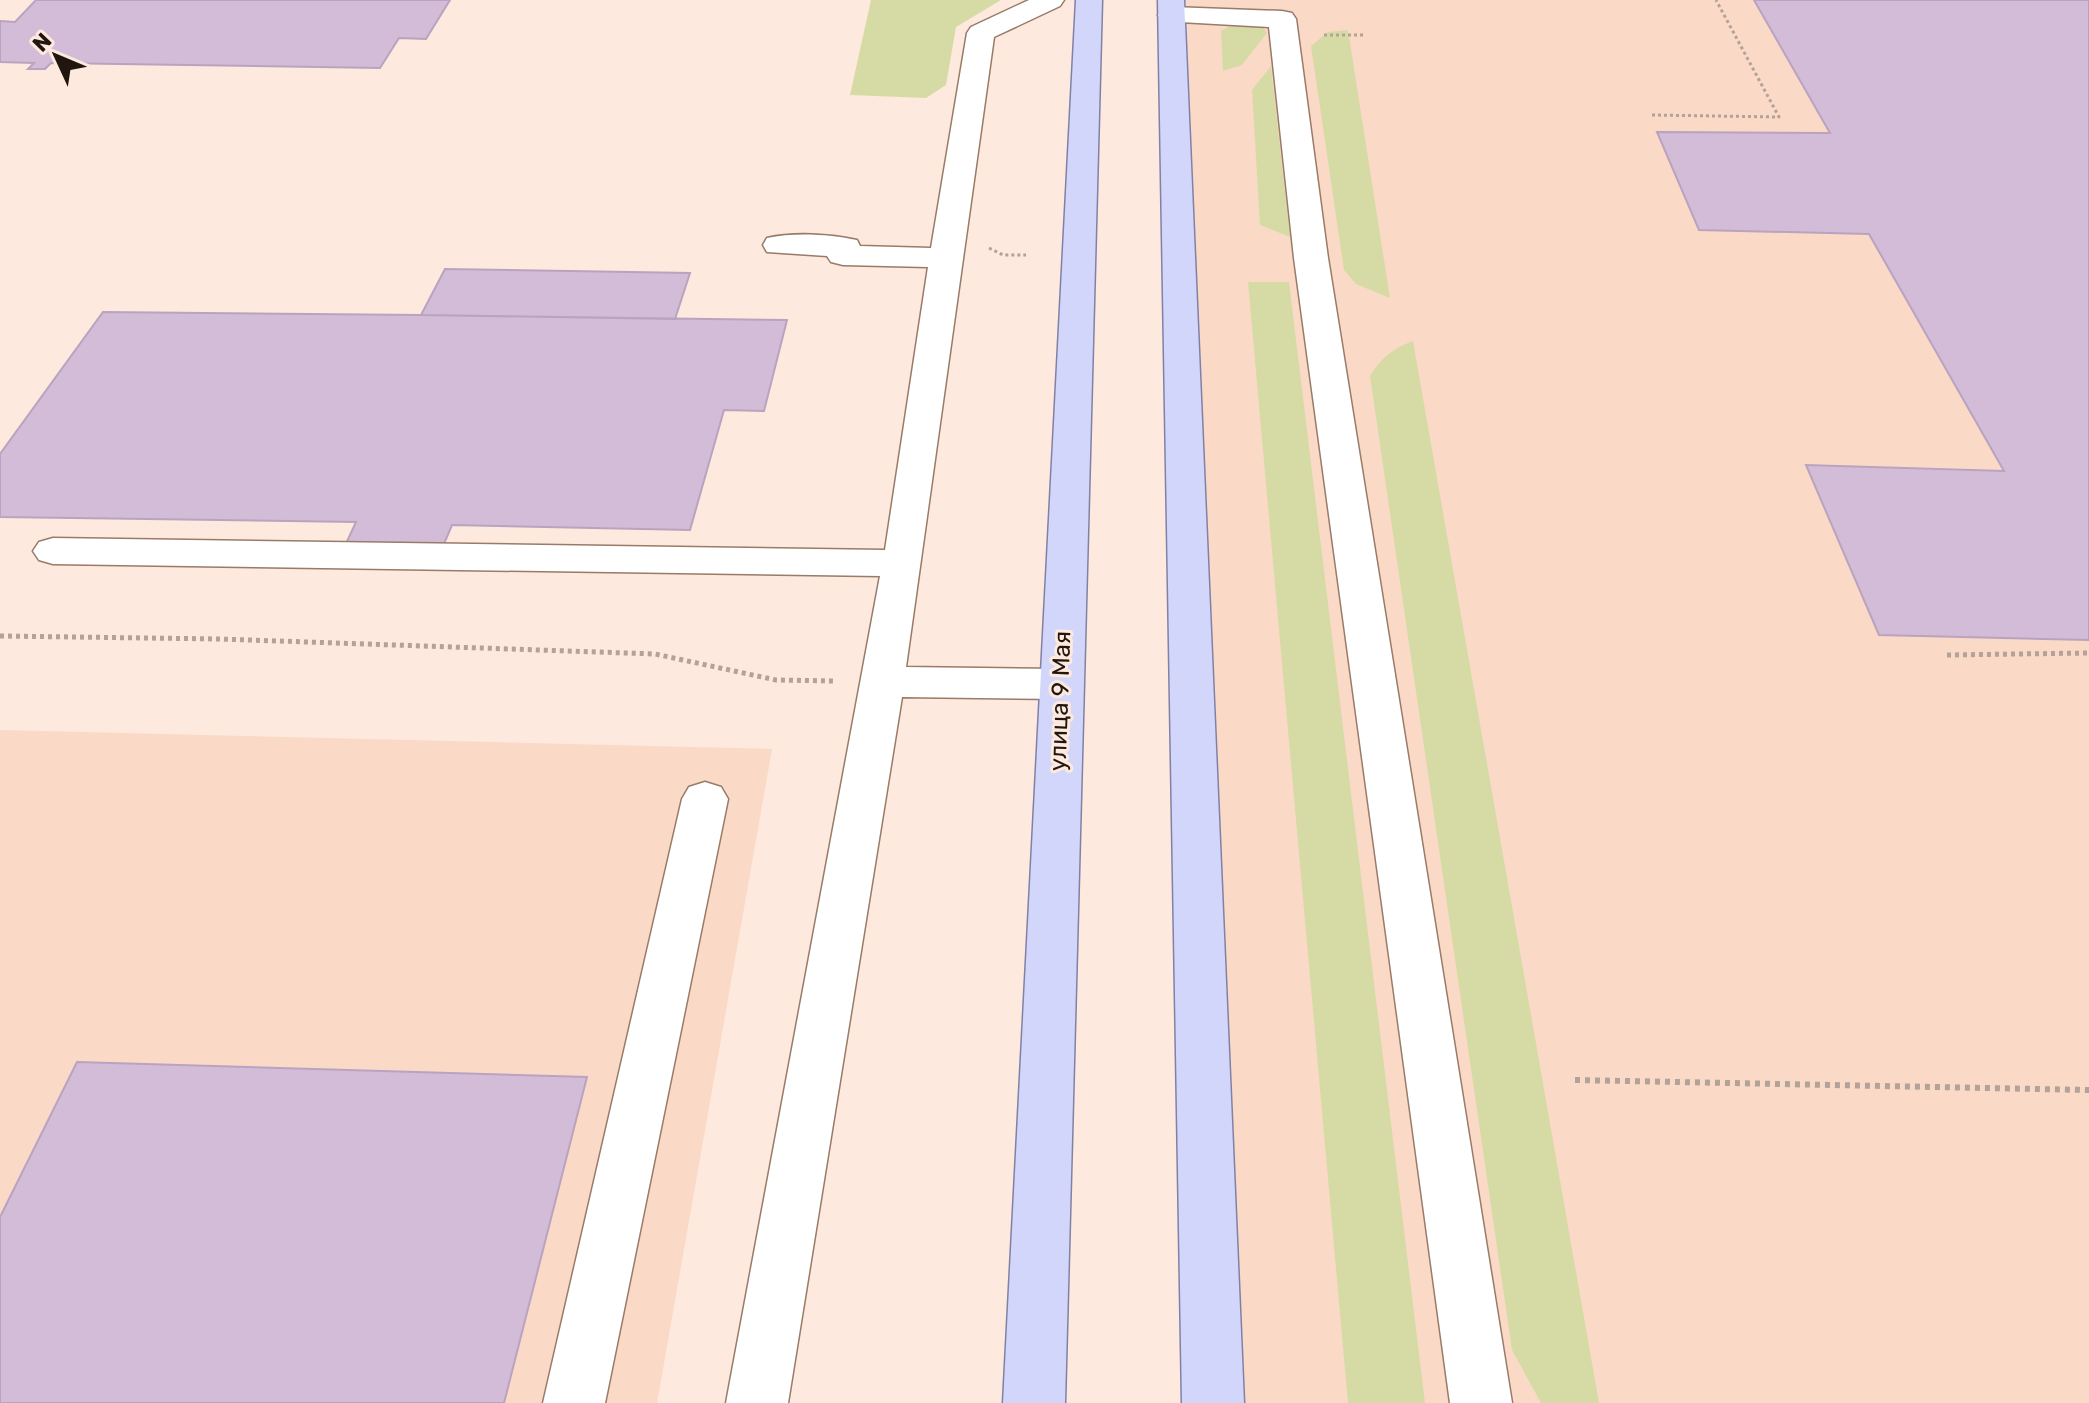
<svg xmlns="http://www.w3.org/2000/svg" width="2089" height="1403" font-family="Rubik,sans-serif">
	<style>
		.built { fill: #fad9c7 }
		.green { fill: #d6dba6 }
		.building { fill: #d3bcd8; stroke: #b9a3be; stroke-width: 2 }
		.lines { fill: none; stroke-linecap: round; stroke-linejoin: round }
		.minor-casing { stroke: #987b69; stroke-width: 3 }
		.major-casing { stroke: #8181a6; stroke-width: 3 }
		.path-far2 { stroke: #b3a298; stroke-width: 3; stroke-dasharray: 3 3; stroke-linecap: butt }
		.path-far1 { stroke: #b3a298; stroke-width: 5; stroke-dasharray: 4 4; stroke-linecap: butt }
		.path { stroke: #b3a298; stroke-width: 6; stroke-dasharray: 5 5; stroke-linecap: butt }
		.minor { fill: #fff; fill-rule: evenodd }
		.major { fill: #d2d6fa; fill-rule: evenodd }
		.labels { text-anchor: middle; stroke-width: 6; stroke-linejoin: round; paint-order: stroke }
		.street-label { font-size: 24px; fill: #21160f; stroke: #fde9dd }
	</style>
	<rect width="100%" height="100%" fill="#fde9dd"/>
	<path class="built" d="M1171,0H2089V1403H1213Z
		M0,730L772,749L657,1403H0Z"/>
	<path class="green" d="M871,0H1001L956,27L946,85L926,98L850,95Z
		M1248,24L1263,27L1267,33L1242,65L1223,71L1221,31L1231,25Z
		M1348,30L1390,298L1356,284L1344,270L1311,46L1328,32Z
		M1271,66L1290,237L1260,225L1252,90Z
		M1248,282H1289L1425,1403H1348Z
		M1413,341L1599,1403H1541L1512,1350L1370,376C1382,357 1392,349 1413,341Z"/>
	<path class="building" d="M36,0H450L426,39L399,38L380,68L51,63L45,69H28L34,63L0,62V21L15,22Z
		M1754,0H2089V640L1879,635L1806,465L2004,471L1869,234L1699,230L1657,132L1830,133Z
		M445,269L690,273L675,319L421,315Z
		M103,312L421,315L787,320L764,411L724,410L690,530L452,525L441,551L343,550L356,522L0,517V454Z
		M77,1062L587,1077L504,1403H0V1217Z"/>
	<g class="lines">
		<defs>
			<path id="minor" d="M1029,0H1064L1060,6L994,37L906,667L1060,669L1075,673L1082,684L1075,695L1060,699L902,697L788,1403H726L880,576L53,564L39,560L33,551L39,542L53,538L885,550L928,267L843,265L831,262L827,256L767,252L763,245L767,238C793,232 831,234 857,240L860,246L931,248L967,33L971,27Z
				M1172,7L1282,11L1292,13L1296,19L1328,258L1512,1403H1450L1294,258L1269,27L1162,21L1158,15L1162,9Z
				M705,782L721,787L728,799L605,1403H543L682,799L689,787Z"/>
			<path id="major" d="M1076,0H1102L1065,1403H1003Z
				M1158,0H1184L1244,1403H1182Z"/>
		</defs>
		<use href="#minor" class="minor-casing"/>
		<use href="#major" class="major-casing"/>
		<path class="path-far2" d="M1324,35H1364
			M1652,115L1779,117L1716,0
			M989,248L1003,255H1026"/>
		<path class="path-far1" d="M0,636L220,639L655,654L776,680L836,681
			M1947,655L2089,653"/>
		<path class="path" d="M1575,1080L2089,1090"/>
		<use href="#minor" class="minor"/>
		<use href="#major" class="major"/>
	</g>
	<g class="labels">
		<g class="street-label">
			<text transform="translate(1060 701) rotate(-88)" y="8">улица 9 Мая</text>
		</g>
	</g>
	<g transform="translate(56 56) rotate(314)" stroke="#fde9dd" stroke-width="6" paint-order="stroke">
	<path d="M0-6L14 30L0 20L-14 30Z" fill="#21160f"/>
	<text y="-12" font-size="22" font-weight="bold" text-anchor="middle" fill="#21160f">N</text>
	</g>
</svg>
